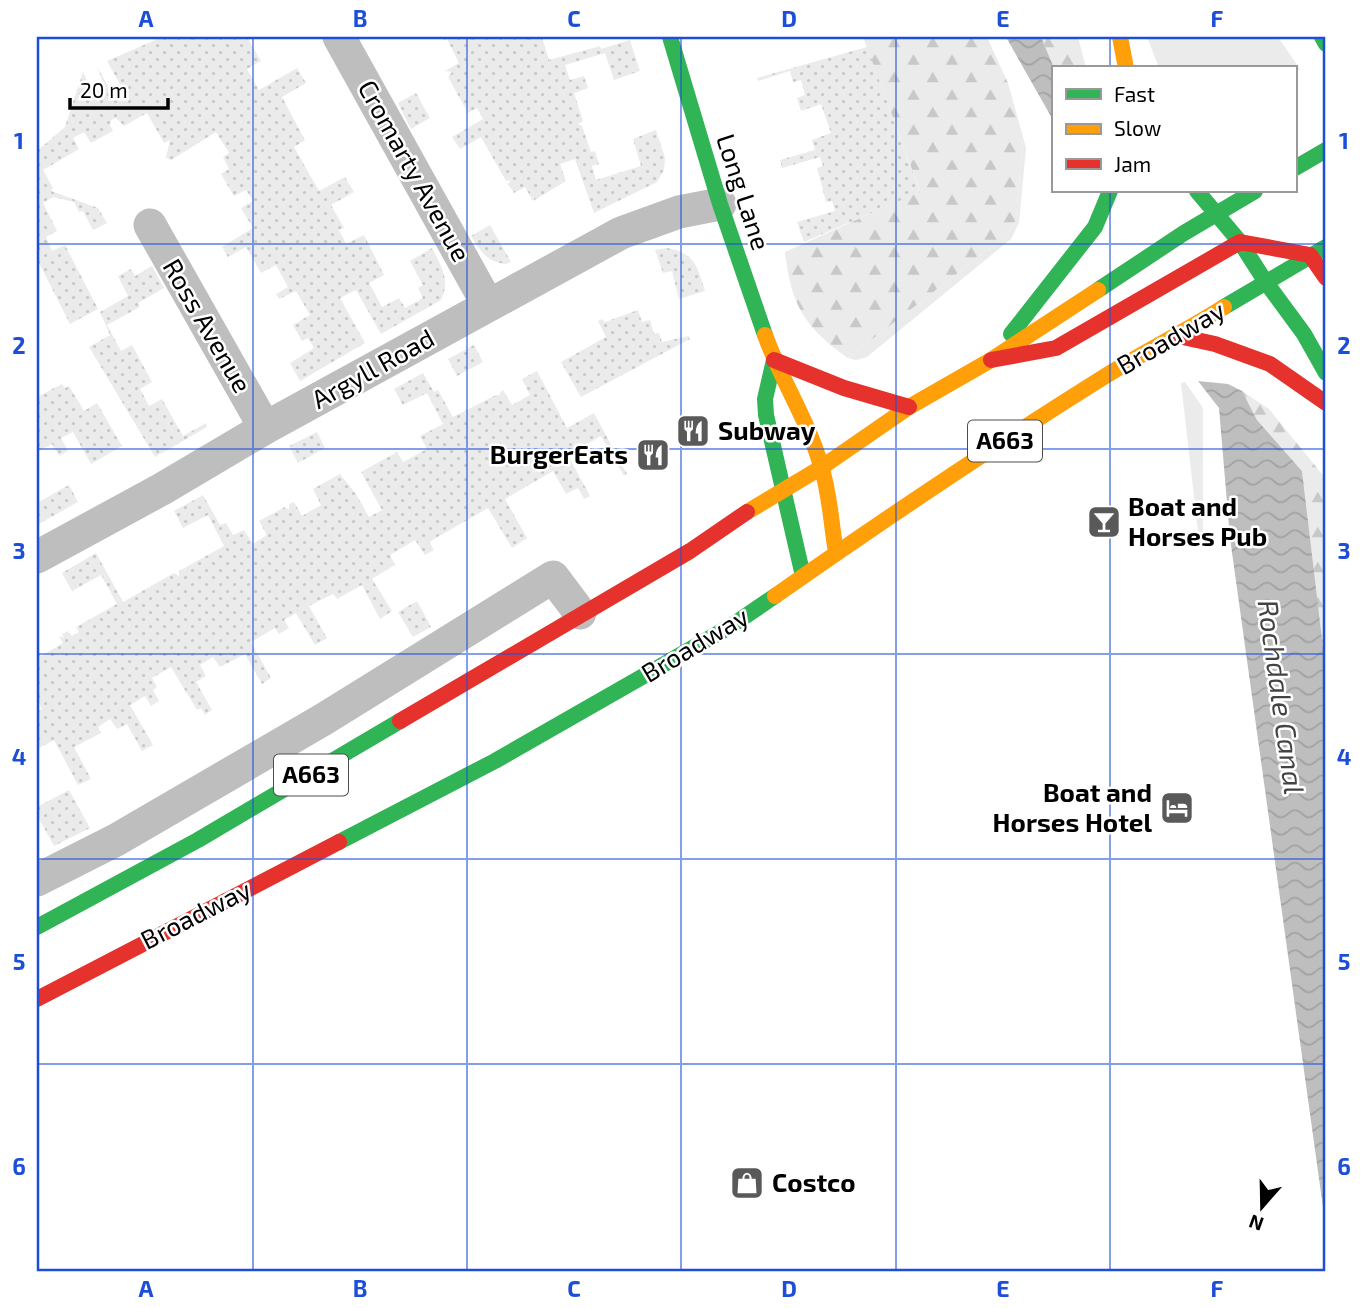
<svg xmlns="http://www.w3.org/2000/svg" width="1363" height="1308" font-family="'Exo 2',sans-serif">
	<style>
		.grass { fill: #ebebeb }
		.forest { fill: url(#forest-firs) }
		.garden { fill: url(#garden-dots) }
		.water { fill: url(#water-waves) }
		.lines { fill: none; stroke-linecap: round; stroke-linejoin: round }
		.street { stroke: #bebebe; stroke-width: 33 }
		.fast { stroke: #30b455; stroke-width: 16 }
		.slow { stroke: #ff9f0a; stroke-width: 16 }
		.jam { stroke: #e5322d; stroke-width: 16 }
		.grid { fill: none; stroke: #1d4ed8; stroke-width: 2; stroke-opacity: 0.55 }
		.labels { text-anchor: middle; stroke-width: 5; stroke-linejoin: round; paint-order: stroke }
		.shield { fill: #fff; stroke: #4c4c4c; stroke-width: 2 }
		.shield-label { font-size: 24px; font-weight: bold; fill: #000 }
		.street-label { font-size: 26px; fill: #000; stroke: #fff }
		.poi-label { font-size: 26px; font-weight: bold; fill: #000; stroke: #fff; text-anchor: start }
		.water-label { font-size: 28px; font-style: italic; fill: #434343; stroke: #fff }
		.neatline { fill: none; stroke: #1d4ed8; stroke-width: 2.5 }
		.grid-label { font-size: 23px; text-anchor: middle; font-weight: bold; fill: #1d4ed8 }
	</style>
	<defs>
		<pattern id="forest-firs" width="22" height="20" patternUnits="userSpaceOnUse" patternTransform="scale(1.75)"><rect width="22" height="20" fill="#ebebeb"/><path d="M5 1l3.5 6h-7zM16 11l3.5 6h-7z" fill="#c8c8c8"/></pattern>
		<pattern id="garden-dots" width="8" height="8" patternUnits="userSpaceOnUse" patternTransform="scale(1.75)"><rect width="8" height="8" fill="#ebebeb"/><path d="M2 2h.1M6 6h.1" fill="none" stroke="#c8c8c8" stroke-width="1.8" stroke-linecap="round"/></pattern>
		<pattern id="water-waves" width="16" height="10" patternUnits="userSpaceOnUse" patternTransform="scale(1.75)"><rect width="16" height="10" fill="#bebebe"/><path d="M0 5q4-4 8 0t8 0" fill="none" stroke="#a2a2a2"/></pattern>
	</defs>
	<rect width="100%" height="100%" fill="#fff"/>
	<path class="grass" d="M1147,37H1278L1300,69L1295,72V68H1159Z
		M1023,137L1026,148L1019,223L1011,239L867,357L856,360L848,358L1007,235L1016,220Z
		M1185,382L1203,408V540H1199L1181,383Z"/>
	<path class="forest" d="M863,37H987L1008,83L1023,137L1016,220L1007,235L848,358C805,328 791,305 785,252L920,191Z
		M1041,37H1078L1086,68H1054Z
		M1242,391L1269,409L1326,479V679L1302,471L1257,420Z"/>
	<path class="garden" d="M162,37H247L261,61L247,69L259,90L297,68L306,83L282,97L305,140L294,147L319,191L345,177L354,192L331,205L344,228L339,230L346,244L364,235L384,275L369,283L382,307L399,298L405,308L423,298L418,288L423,285L410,261L432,248C441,266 451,280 441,300L381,334L356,290L340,298L365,343L300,381L290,363L314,348L308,338L302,341L293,325L310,315L296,291L279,299L276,294L288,287L276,265L261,273L246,247L228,257L222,247L253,228L241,208L253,201L246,190L234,196L221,174L229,169L223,157L229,153L216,132L171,160L166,158L170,140L164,143L147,113L124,126L116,118L111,120L110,125L113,131L91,143L84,132L73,138L79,149L43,170L53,188L51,191L98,208L107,223L93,230L83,211L79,212L74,202L53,197L43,203L57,231L46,237L52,251L65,245L98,309L70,324L37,259V151L65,127L83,72L93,93L105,87L97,67L111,91L121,86L107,61Z
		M442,37H522V39L542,37L549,60L600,46L601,49L630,40L640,71L614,80L605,53L565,65L570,80L584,76L588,88L574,93L583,121L578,124L582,126L591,152L595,151L599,164L592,166L596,180L641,166L633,139L656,130L665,158L664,170L657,182L594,213L575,159L560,164L566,181L533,201L525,187L514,193L508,184L511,180L506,181L481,137L460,149L452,137L483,119L477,108L468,113L448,77L452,72L445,71L459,63L447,39L444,40Z
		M867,47L920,192L804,242L797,222L835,211L832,201L826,202L817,168L823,166L820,157L782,168L780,160L815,150L812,140L831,133L821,104L801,111L797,98L805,95L801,80L793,82L790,71L758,81L757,78Z
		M416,93L430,118L411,129L398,103Z
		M490,225L511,262L506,264C486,262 481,251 471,236Z
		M667,248C695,253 697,266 705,291L679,299L672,271L663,273L655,250Z
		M152,266L164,288L138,303L140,307L107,325L121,351L132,345L152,382L140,389L149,406L162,399L183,436L206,423L207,427L155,457L89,347L110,335L100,312L128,296L118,276L131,269L135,276Z
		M638,310L642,322L650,320L654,334L659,333L662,342L689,336L690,339L581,397L561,362L606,337L598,321L602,319L605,322Z
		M474,345L483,362L457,376L448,359Z
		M537,371L567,428L594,413L627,474L624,476L601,436L568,455L590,496L584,499L578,488L566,494L553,471L505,499L527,538L512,548L488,508L429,542L434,550L425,555L415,540L390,555L395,565L372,579L392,611L380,619L362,585L337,599L333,594L309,606L327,638L315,645L296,613L284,620L289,628L279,634L275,628L251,642L271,678L262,684L245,654L220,667L213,657L200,665L206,676L196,682L212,710L205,715L201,708L197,710L171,667L152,678L157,687L153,690L159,701L151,706L145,696L130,705L153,745L142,751L127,724L117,729L110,719L98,727L101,733L74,747L91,779L78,785L54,740L37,749V712L42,709L37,699V650L41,656L63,643L59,636L64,638L62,634L68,631L72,636L79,632L76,627L117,604L101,575L72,591L62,573L96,553L123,602L174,573L179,576V571L224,546L208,515L183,528L174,511L203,495L220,525L226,523L233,535L244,530L253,544L267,535L259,521L285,507L289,510V504L294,502L302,516L321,505L313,489L340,474L356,494L369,517L382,510L361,472L397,452L403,462L427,449L420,436L443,424L427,393L403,405L394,389L423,373L434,392L438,390L453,417L496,395H500V392L503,390L512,405L530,395L522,379Z
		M62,384L65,388L69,386L84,411L97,403L122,446L91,464L73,432L61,438L68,451L59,456L52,444L37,452V397Z
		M317,432L325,448L298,463L289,446Z
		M69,485L78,502L37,525V503Z
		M417,601L431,627L413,637L398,612Z
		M69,790L90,828L54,846L37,815V807Z"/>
	<path class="water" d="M1006,37H1041L1054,68L1053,120Z
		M1198,381L1228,384L1242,391L1257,420L1302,471L1326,673V1229L1230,538L1219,408Z"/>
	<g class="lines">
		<path class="street" d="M339,37L488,305
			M150,225L265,428
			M37,557L162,489L265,428L621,233L679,212L720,204
			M37,880L116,840L324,719L553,577L580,613"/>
		<path class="fast" d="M670,37L720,204L765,335
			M1322,37L1326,44
			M1295,168L1326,150
			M1197,191L1240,242L1265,281
			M1265,281L1304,334L1326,373
			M1098,290L1184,233L1255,191
			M1224,307L1326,247
			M1011,334L1095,227L1110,191
			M774,360L765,399L766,415L803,576
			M339,842L495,761L731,626L775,596
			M37,927L198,840L400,721"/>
		<path class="slow" d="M1120,37L1126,68
			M765,335C781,380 808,420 821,466C830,493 831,524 836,552
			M747,512L822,467L909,407L991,360L1098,290
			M775,596C882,521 989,449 1099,380C1140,354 1183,333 1224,307"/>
		<path class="jam" d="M1178,336L1215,344L1270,364L1326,403
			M774,360L844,388L909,407
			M991,360L1056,348L1240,242L1310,255L1326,278
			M400,721L690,551L747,512
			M37,999L339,842"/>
	</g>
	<path class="grid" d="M253,37V1271M467,37V1271M681,37V1271M896,37V1271M1110,37V68M1110,191V1271M37,244H1326M37,449H1326M37,654H1326M37,859H1326M37,1064H1326"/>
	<defs>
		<symbol id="restaurant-square" viewBox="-11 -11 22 22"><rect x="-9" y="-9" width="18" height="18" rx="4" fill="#595959" stroke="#fff"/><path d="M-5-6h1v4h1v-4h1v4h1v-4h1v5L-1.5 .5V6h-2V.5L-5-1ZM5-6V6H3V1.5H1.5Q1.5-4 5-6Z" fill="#fff"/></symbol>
		<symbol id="bar-square" viewBox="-11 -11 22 22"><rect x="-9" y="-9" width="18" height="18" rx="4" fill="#595959" stroke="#fff"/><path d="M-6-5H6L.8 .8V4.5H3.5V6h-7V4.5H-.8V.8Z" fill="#fff"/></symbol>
		<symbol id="hotel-square" viewBox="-11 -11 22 22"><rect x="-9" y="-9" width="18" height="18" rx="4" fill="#595959" stroke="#fff"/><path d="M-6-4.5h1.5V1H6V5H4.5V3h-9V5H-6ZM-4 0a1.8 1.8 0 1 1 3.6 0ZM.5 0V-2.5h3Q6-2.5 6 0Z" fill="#fff"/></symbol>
		<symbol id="shop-square" viewBox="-11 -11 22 22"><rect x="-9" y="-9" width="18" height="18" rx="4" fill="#595959" stroke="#fff"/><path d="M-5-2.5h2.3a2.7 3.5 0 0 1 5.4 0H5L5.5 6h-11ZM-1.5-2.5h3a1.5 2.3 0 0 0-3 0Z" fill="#fff"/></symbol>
	</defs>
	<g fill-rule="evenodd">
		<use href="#restaurant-square" x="674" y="412" width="38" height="38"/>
		<use href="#restaurant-square" x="634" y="436" width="38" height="38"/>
		<use href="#bar-square" x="1085" y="503" width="38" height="38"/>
		<use href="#hotel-square" x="1158" y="789" width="38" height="38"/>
		<use href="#shop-square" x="728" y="1164" width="38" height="38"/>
	</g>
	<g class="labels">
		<g class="shield">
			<rect x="968" y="420.5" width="74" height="41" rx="5"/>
			<rect x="274" y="754.5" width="74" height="41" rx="5"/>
		</g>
		<g class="shield-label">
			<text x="1005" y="449">A663</text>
			<text x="311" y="783">A663</text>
		</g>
		<g class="street-label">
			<text transform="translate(414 171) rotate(61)" y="9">Cromarty Avenue</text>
			<text transform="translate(743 192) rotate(72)" y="9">Long Lane</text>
			<text transform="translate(207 326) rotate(60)" y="9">Ross Avenue</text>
			<text transform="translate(1171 338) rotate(-30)" y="9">Broadway</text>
			<text transform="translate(373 369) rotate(-29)" y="9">Argyll Road</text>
			<text transform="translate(695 645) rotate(-31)" y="9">Broadway</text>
			<text transform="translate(196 915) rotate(-27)" y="9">Broadway</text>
		</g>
		<g class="poi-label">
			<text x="718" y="440">Subway</text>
			<text x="628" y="464" text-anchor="end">BurgerEats</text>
			<text x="1128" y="516">Boat and<tspan x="1128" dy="30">Horses Pub</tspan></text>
			<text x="1152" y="802" text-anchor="end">Boat and<tspan x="1152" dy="30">Horses Hotel</tspan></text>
			<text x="772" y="1192">Costco</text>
		</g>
		<g class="water-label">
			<text transform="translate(1281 697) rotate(82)" y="10">Rochdale Canal</text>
		</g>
	</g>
	<rect width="1363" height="1308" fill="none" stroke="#ffffff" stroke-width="77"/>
	<rect x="1052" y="66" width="245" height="126" fill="#ffffff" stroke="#999999" stroke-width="2"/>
	<rect x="1066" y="89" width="35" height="10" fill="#30b455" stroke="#999999" stroke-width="2"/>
	<text x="1114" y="102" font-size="21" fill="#000000">Fast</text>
	<rect x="1066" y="124" width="35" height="10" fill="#ff9f0a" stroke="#999999" stroke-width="2"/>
	<text x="1114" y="136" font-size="21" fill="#000000">Slow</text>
	<rect x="1066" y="159" width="35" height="10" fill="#e5322d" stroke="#999999" stroke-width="2"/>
	<text x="1114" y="172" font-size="21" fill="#000000">Jam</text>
	<g transform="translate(1262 1207) rotate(200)" stroke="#ffffff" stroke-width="5" paint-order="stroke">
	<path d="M0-5L12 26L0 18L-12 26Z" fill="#000000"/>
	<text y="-10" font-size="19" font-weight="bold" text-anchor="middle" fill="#000000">N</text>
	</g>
	<path d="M70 98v10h98v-10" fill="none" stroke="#000000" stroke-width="3.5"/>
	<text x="80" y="98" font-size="21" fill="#000000" stroke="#ffffff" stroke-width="5" paint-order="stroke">20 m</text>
	<rect x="38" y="38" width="1286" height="1232" class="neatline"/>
	<g class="grid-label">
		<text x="146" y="27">A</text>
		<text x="360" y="27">B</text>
		<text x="574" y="27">C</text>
		<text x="789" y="27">D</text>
		<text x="1003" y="27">E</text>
		<text x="1217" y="27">F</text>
		<text x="19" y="149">1</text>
		<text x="1344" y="149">1</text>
		<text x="19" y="354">2</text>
		<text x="1344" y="354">2</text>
		<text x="19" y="559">3</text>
		<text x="1344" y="559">3</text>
		<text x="19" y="765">4</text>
		<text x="1344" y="765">4</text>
		<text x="19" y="970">5</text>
		<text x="1344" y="970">5</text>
		<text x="19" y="1175">6</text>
		<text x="1344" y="1175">6</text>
		<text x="146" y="1297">A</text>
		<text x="360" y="1297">B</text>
		<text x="574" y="1297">C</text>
		<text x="789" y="1297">D</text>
		<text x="1003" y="1297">E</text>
		<text x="1217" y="1297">F</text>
	</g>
</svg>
